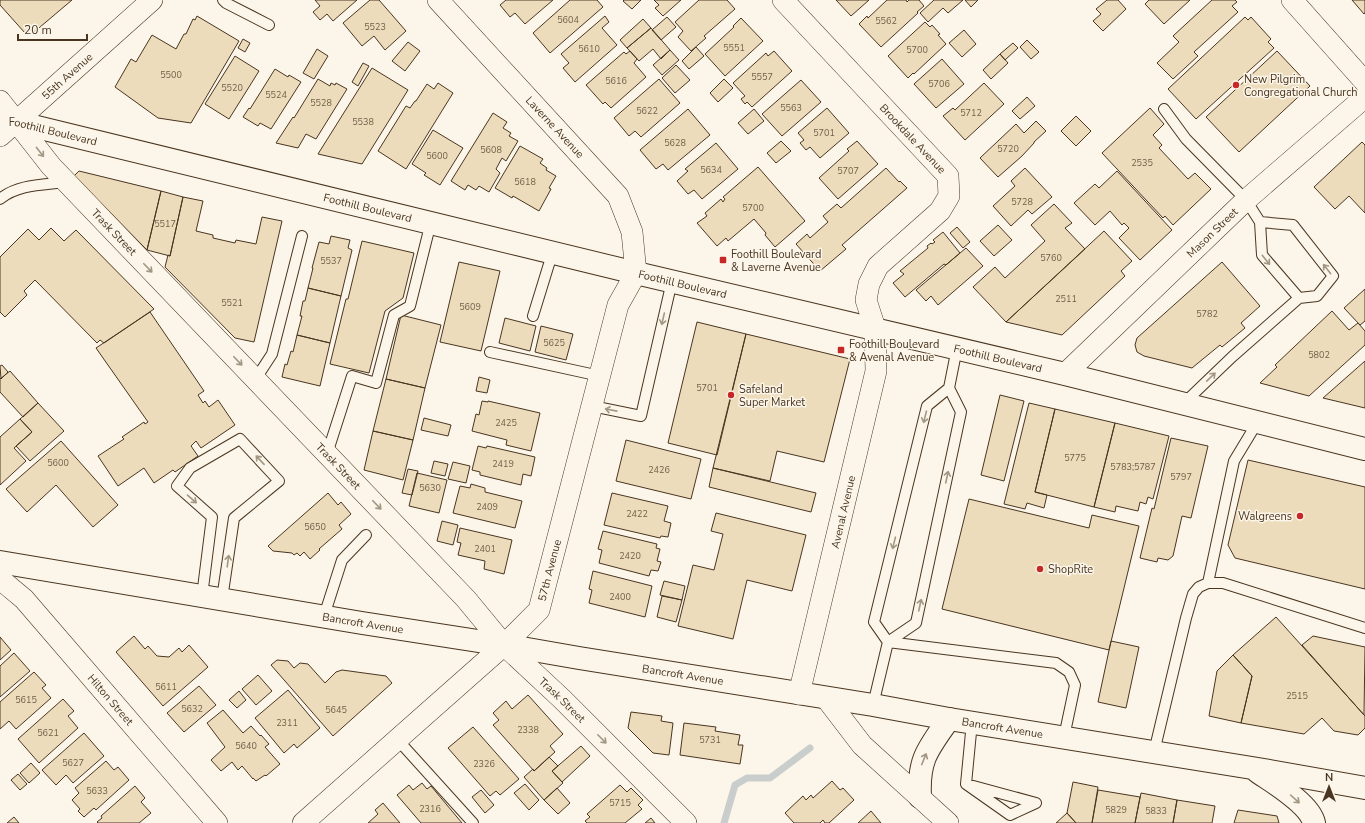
<svg xmlns="http://www.w3.org/2000/svg" width="1365" height="823" font-family="'Nunito Sans',sans-serif">
	<style>
		.lines { fill: none; stroke-linecap: round; stroke-linejoin: round }
		.stream { stroke: #c9cecd; stroke-width: 7 }
		.building { fill: #ecdcbc; stroke: #4a3520 }
		.service-casing { stroke: #4a3520; stroke-width: 12 }
		.minor-casing { stroke: #4a3520; stroke-width: 22 }
		.tertiary-casing { stroke: #4a3520; stroke-width: 24 }
		.secondary-casing { stroke: #4a3520; stroke-width: 24 }
		.service { stroke: #fbf6e9; stroke-width: 10 }
		.minor { stroke: #fbf6e9; stroke-width: 21 }
		.tertiary { stroke: #fbf6e9; stroke-width: 22 }
		.secondary { stroke: #fbf6e9; stroke-width: 22 }
		.oneway { stroke: #a29684 }
		.poi-dot { fill: #c62828; stroke: #fbf6e9; stroke-width: 1.5 }
		.labels { text-anchor: middle; stroke-width: 3; stroke-linejoin: round; paint-order: stroke }
		.number-label { font-size: 9px; fill: #725f47 }
		.street-label { font-size: 11px; fill: #4a3520; stroke: #fbf6e9 }
		.poi-label { font-size: 11px; fill: #4a3520; stroke: #fbf6e9; text-anchor: start }
	</style>
	<rect width="100%" height="100%" fill="#fbf6e9"/>
	<g class="lines">
		<path class="stream" d="M724,823L735,785L747,778H770L810,748"/>
	</g>
	<path class="building" d="M0,0H72L33,33L30,29L25,33L0,5Z
		M315,0H357L333,21L327,14L320,20L313,12L320,6Z
		M370,0H379L406,31L385,50L374,36L362,46L343,23Z
		M506,0H553L525,24L515,13L510,17L500,5Z
		M570,0H597L603,7L550,53L533,33Z
		M624,0H641L632,9L623,1Z
		M654,0H681L663,16L655,8L659,5Z
		M699,0H727L735,9L704,36L706,38L691,51L678,37L683,31L675,22Z
		M836,0H869L851,16Z
		M887,0H906L907,2L909,0H919L924,6L917,12L918,13L881,47L859,24L867,16L868,18Z
		M934,0H963L948,13L943,8L928,22L920,13Z
		M965,0H978L971,7Z
		M1107,0H1118L1126,9L1103,31L1093,21L1101,14L1096,9Z
		M1149,0H1190L1164,24L1145,4Z
		M1212,0H1235L1237,2L1232,6L1238,12L1194,52L1198,56L1173,79L1157,63L1179,42L1173,36Z
		M1352,0H1365V13L1364,14Z
		M197,16L239,41L191,123L158,118L115,87L131,59L136,62L152,35L176,49L184,34H186L193,19L195,20Z
		M605,16L609,22L602,28L617,45L575,82L563,68L569,63L561,54Z
		M667,17L676,27L661,40L652,30Z
		M1245,17L1248,20L1251,17L1271,39L1268,42L1274,48L1196,119L1168,89Z
		M741,18L763,41L725,76L705,54L734,27L733,26Z
		M643,19L651,28L627,48L620,40Z
		M925,22L930,27L932,25L940,34L938,35L946,44L914,74L913,73L908,78L888,56Z
		M651,28L670,50L661,59L653,49L639,61L627,48Z
		M964,30L976,44L962,57L949,43Z
		M243,39L250,43L245,52L238,48Z
		M1027,40L1039,52L1031,59L1020,47Z
		M408,42L420,51L405,71L392,61Z
		M1013,43L1018,48L1005,60L1000,54Z
		M696,47L704,56L689,69L682,61Z
		M317,49L328,56L314,79L303,73Z
		M670,50L679,60L662,75L653,65Z
		M630,51L637,59L634,63L646,77L611,108L605,102L603,104L586,85L624,52L626,54Z
		M774,51L792,71L752,107L747,102L745,104L741,99L745,96L733,83L766,53L768,56Z
		M1277,51L1310,86L1239,152L1206,117Z
		M1000,54L1008,63L991,79L983,70Z
		M235,56L259,71L229,119L205,104Z
		M942,59L964,84L936,108L914,84Z
		M363,63L369,66L358,86L352,82Z
		M676,65L690,80L675,93L662,78Z
		M372,68L408,90L362,164L318,154Z
		M275,69L288,77L289,75L301,82L271,129L260,123L258,126L243,117L249,108L250,109Z
		M318,79L330,86L331,83L335,85L336,83L347,89L316,139L306,134L298,148L276,143L293,117L294,118Z
		M659,79L680,103L641,137L635,131L629,136L614,118Z
		M724,79L733,88L718,102L710,93Z
		M801,80L821,102L782,136L762,114Z
		M438,83L453,93L406,169L378,151L406,106L410,108L415,101H416L427,84L434,89Z
		M984,83L1004,104L965,140L943,116L953,108L955,110Z
		M1027,97L1035,106L1020,119L1012,111Z
		M827,108L849,133L820,158L810,147L806,150L800,143L804,140L798,133Z
		M1150,108L1164,124L1153,135L1162,145L1159,148L1188,179L1195,173L1211,189L1173,225L1165,216L1163,218L1102,153Z
		M688,109L710,135L668,170L663,164L656,169L640,150Z
		M754,109L764,121L748,134L738,123Z
		M493,113L507,122L503,128L511,133L509,136L518,141L506,161L502,158L496,169L500,173L489,192L479,186L476,190L468,185L465,190L451,181Z
		M1076,116L1091,131L1076,146L1061,131Z
		M1036,121L1046,131L1034,142V143L1022,156L998,177L980,158L1016,124L1024,133Z
		M433,130L463,148L440,185L424,175L426,173L412,164Z
		M781,141L791,151L776,163L767,153Z
		M857,141L878,164L838,199L819,178L849,151L847,149Z
		M1362,142L1365,145V213L1349,196L1335,209L1314,187Z
		M716,143L738,169L702,199L694,190L688,194L677,181L688,171L685,169Z
		M520,146L543,159L540,163L547,168L546,170L556,176L549,188L551,189L539,211L513,196L512,198L495,188Z
		M758,167L805,221L775,247L765,235L766,233L754,219L728,241L726,238L717,246L697,223L707,216L705,213L721,199L723,202L725,199L723,197Z
		M886,168L899,182L900,181L907,188L842,245L846,249L820,271L796,244L807,234L810,238L828,222L823,216L837,204L841,208Z
		M1025,168L1052,197L1032,214L1028,210L1011,226L993,206L1015,186L1011,181Z
		M79,171L161,191L147,250L74,176Z
		M1117,171L1172,230L1140,260L1119,238L1129,228L1124,223L1122,225L1110,211L1095,225L1074,203L1095,184L1099,188Z
		M161,191L183,197L170,256L147,250Z
		M183,197L203,201L196,231L213,235V238L235,243L236,240L256,244L262,217L282,221L254,342L235,338L165,267L168,255L170,256Z
		M1054,204L1072,223L1065,228L1085,249L1006,322L973,287L995,267L1005,278L1045,241L1031,225Z
		M998,225L1012,240L994,256L980,241Z
		M957,227L970,242L963,248L950,233Z
		M51,228L64,241L76,230L154,309L104,343L100,340L97,343L35,280L24,291L27,295L5,317L0,312V257L28,229L39,240Z
		M1104,231L1132,261L1121,271L1125,276L1062,335L1006,322Z
		M943,232L960,253L946,265L944,264L905,297L893,283L904,274L900,271L928,248L927,246L931,243L932,244L935,242L933,240Z
		M331,236L350,240L348,248L352,250L341,296L308,288L313,268H312L319,242L329,244Z
		M362,241L414,253L403,298L385,311L369,373L330,364L346,299H348Z
		M966,248L983,266L938,305L931,296L926,301L916,290Z
		M459,262L500,271L481,351L440,342Z
		M1222,262L1260,306L1241,323L1245,328L1222,347L1220,345L1192,368L1144,356L1137,352L1135,345L1137,338Z
		M308,288L341,296L330,343L297,335L302,316H300L303,301H305Z
		M1365,289V321L1360,325L1344,308Z
		M1332,311L1349,330L1358,323L1365,331V345L1309,396L1260,383L1277,367L1275,365Z
		M150,312L204,391L198,395L203,403L205,401L209,407L218,400L235,425L201,448L196,441L191,446L198,456L175,472L173,470L154,483L144,468L118,486L98,456L124,439L122,437L144,422L145,424L148,422L96,348Z
		M401,315L441,325L425,388L386,379Z
		M505,318L536,326L530,351L499,343Z
		M697,322L746,334L717,455L668,443Z
		M541,326L573,334L566,360L535,352Z
		M746,334L850,359L824,462L777,451L770,481L713,468Z
		M297,335L330,343L320,386L282,377L285,364L287,365L291,351L293,352Z
		M1365,361V408L1323,398Z
		M2,365L8,372L1,379L0,366Z
		M10,371L38,403L23,417L0,392V379Z
		M479,377L490,380L487,393L476,391Z
		M386,379L425,388L413,440L373,431Z
		M1000,395L1024,401L1004,481L981,475Z
		M482,401L488,402V401L540,413L531,451L506,445L507,440L472,431L476,414L479,415Z
		M38,403L64,431L30,461L16,446L32,432L20,419Z
		M1029,403L1055,409L1035,492L1047,495L1044,508L1027,503L1025,509L1004,504Z
		M1055,409L1115,423L1094,507L1035,492Z
		M424,418L451,425L448,436L421,430Z
		M20,419L32,432L14,448L26,461L0,485V437Z
		M1115,423L1169,436L1153,499L1148,497L1146,504L1140,502L1138,511L1116,506L1115,512L1094,507Z
		M373,431L413,440L403,480L364,470Z
		M1171,438L1208,446L1191,518L1182,516L1173,556L1168,560L1158,558L1157,562L1140,558L1152,508L1154,509Z
		M626,440L701,459L691,499L616,481Z
		M61,441L118,505L93,527L56,485L27,512L6,489Z
		M478,446L486,448L487,446L535,457L531,476L523,474L521,485L480,475V472L472,470Z
		M1248,460L1365,487V589L1235,558L1228,545Z
		M434,461L448,464L445,476L431,473Z
		M453,462L470,466L466,483L448,479Z
		M713,468L816,493L811,512L709,487Z
		M408,469L418,471L412,495L402,493Z
		M417,473L447,480L439,513L409,506Z
		M471,484L485,488V492L522,501L515,528L453,513L460,486L470,488Z
		M328,493L338,505L341,502L351,514L339,525L342,529L319,549L320,550L310,559L304,552L300,556L297,553L294,555L292,553L273,551L268,546Z
		M612,493L668,506L664,521L671,523L668,537L661,536L660,538L604,525Z
		M969,499L1089,528L1092,515L1139,526L1109,650L942,609Z
		M716,513L806,535L792,591L747,580L733,639L678,626L693,565L714,570L723,534L711,531Z
		M442,521L458,525L453,545L437,541Z
		M460,528L512,540L504,574L484,569L485,561L458,555L461,543L457,542Z
		M603,531L657,544L656,548L660,549L657,561L661,562L658,571L651,570L649,576L599,563L602,550L598,549Z
		M593,571L652,586L645,617L589,603L592,590L589,589Z
		M664,581L685,586L682,600L660,595Z
		M662,596L682,600L676,622L657,617Z
		M1276,617L1365,716V728L1358,735L1334,731L1322,718L1304,734L1241,723L1252,676L1233,655Z
		M134,636L145,649L148,646L157,656L169,657L179,648L182,652L189,645L208,667L163,706L116,652Z
		M1313,636L1365,647L1364,715L1302,645Z
		M0,637L11,650L0,660Z
		M1111,641L1139,647L1126,708L1098,702Z
		M14,653L30,671L0,697V666Z
		M1233,655L1252,676L1241,723L1209,716L1217,671Z
		M277,660L288,661L294,668L300,663L308,664L325,683L336,672L342,670L386,676L392,683L333,736L271,665Z
		M34,672L46,685L42,688L51,698L16,729L9,721L0,729V702Z
		M258,675L272,691L256,705L242,689Z
		M199,686L216,705L184,732L167,713Z
		M288,690L320,728L297,748L294,744L284,753L255,718Z
		M239,691L246,700L237,708L229,700Z
		M528,695L563,734L550,746L555,752L534,771L493,725L499,720L493,713L506,701L512,709Z
		M63,699L74,711L68,716L78,728L39,763L18,739Z
		M223,710L243,733L251,726L260,736L261,735L269,744L265,747L280,764L266,776L265,775L256,781L253,778V779L242,766L238,770L232,762L221,771L211,760L225,747L207,723Z
		M631,712L662,716L661,721L673,723L669,755L653,753L628,728Z
		M684,723L716,727L715,731L740,735L738,745H743L740,764L680,755Z
		M473,727L519,779L500,795L496,791L490,796L448,748Z
		M84,733L104,756L73,783L66,775L56,785L42,770Z
		M581,746L590,756L562,782L552,771Z
		M549,757L558,766L552,771L563,783L544,800L524,777L533,769L534,771Z
		M106,761L114,770L118,767L129,780L96,810L94,808L84,817L78,811L80,809L72,800L79,793L75,788Z
		M31,763L40,773L29,783L20,773Z
		M18,774L27,784L20,790L11,780Z
		M832,781L840,790L843,788L854,800L829,823H825L823,820L820,823H794L785,813L803,796L806,800L811,795L813,798Z
		M1073,782L1098,787L1092,823H1076L1067,813Z
		M422,783L427,789L431,786L462,823H421L397,795L409,785L413,790Z
		M525,784L539,800L529,810L514,793Z
		M620,785L627,792L631,788L643,800L638,805L642,809L625,823H587L585,821L590,817L587,814Z
		M135,786L145,798L141,802L151,813L139,823H98L97,822L102,818L101,816Z
		M557,788L570,803L558,814L544,800Z
		M481,790L494,805L485,813L472,797Z
		M1098,790L1140,797L1135,823H1092Z
		M1141,793L1177,800L1173,823H1135Z
		M1177,800L1215,806L1212,823H1173Z
		M383,803L400,823H368L378,814L375,810Z
		M1238,810L1277,816L1279,823H1234Z
		M871,811L881,823H858Z
		M1067,813L1076,823H1056Z
		M14,817L19,823H7Z
		M651,818L655,823H645Z"/>
	<g class="lines">
		<defs>
			<path id="service" d="M223,0L226,3L269,25
				M1164,109L1186,139L1246,200L1260,222L1262,255L1299,298
				M0,199C18,184 44,185 66,182
				M533,316L553,251
				M490,352L600,376
				M255,380L272,354L302,236
				M949,388L927,406L874,622L888,642L1056,663L1069,672L1075,685L1064,737
				M1183,404L1232,357L1299,298L1317,296L1333,276L1293,225L1260,222
				M592,406L641,416L672,281
				M327,454L352,376L376,383L394,315L410,306L431,222
				M1208,583L1234,461L1257,423
				M202,596L212,517L177,486L190,468L240,439L279,481L234,518L222,599
				M324,616L342,560L366,535
				M873,705L888,642L916,623L961,412L949,388L957,348
				M397,739L473,823
				M1154,752L1186,618L1193,594L1199,587L1208,583H1223L1365,628
				M966,784L1036,803L1010,815L966,784L972,722"/>
			<g id="minor">
				<path id="s1" d="M783,0L948,176L949,196L940,211L878,266L869,284L866,300L875,328L876,371L799,694"/>
				<path d="M1292,0L1365,82"/>
				<path id="s2" d="M0,101L51,166L466,599L504,645L562,699L686,823"/>
				<path id="s3" d="M0,136L152,0"/>
				<path id="s4" d="M1065,374L1246,200L1365,97"/>
				<path id="s5" d="M0,579L24,599L217,823"/>
				<path d="M826,698L862,745L948,823"/>
				<path id="s6" d="M303,823L504,645L539,610L618,305L636,273L632,232L618,196L438,0"/>
			</g>
			<g id="tertiary">
				<path id="s7" d="M0,562L362,623L504,645L579,658L873,705L949,719L1252,768L1365,788"/>
				<path d="M1258,772C1274,783 1310,804 1314,823"/>
				<path d="M920,797C918,759 928,749 949,719"/>
			</g>
			<g id="secondary">
				<path id="s8" d="M0,122H16L636,273L1065,374L1365,449"/>
			</g>
		</defs>
		<use href="#service" class="service-casing"/>
		<use href="#minor" class="minor-casing"/>
		<use href="#tertiary" class="tertiary-casing"/>
		<use href="#secondary" class="secondary-casing"/>
		<use href="#service" class="service"/>
		<use href="#minor" class="minor"/>
		<use href="#tertiary" class="tertiary"/>
		<use href="#secondary" class="secondary"/>
	</g>
	<defs><path id="oneway-shaft" d="M-6 0H5M1.5-3L5.5 0L1.5 3" fill="none" stroke-width="1.6" stroke-linecap="round" stroke-linejoin="round"/></defs>
	<g class="oneway">
		<use href="#oneway-shaft" transform="translate(40 152) rotate(52)"/>
		<use href="#oneway-shaft" transform="translate(1266 260) rotate(51)"/>
		<use href="#oneway-shaft" transform="translate(148 268) rotate(46)"/>
		<use href="#oneway-shaft" transform="translate(1327 269) rotate(-128)"/>
		<use href="#oneway-shaft" transform="translate(663 319) rotate(103)"/>
		<use href="#oneway-shaft" transform="translate(238 361) rotate(46)"/>
		<use href="#oneway-shaft" transform="translate(1211 377) rotate(-44)"/>
		<use href="#oneway-shaft" transform="translate(611 410) rotate(-169)"/>
		<use href="#oneway-shaft" transform="translate(925 417) rotate(104)"/>
		<use href="#oneway-shaft" transform="translate(260 460) rotate(-133)"/>
		<use href="#oneway-shaft" transform="translate(947 477) rotate(-78)"/>
		<use href="#oneway-shaft" transform="translate(192 499) rotate(41)"/>
		<use href="#oneway-shaft" transform="translate(377 505) rotate(46)"/>
		<use href="#oneway-shaft" transform="translate(894 543) rotate(104)"/>
		<use href="#oneway-shaft" transform="translate(228 561) rotate(-82)"/>
		<use href="#oneway-shaft" transform="translate(920 605) rotate(-78)"/>
		<use href="#oneway-shaft" transform="translate(602 739) rotate(45)"/>
		<use href="#oneway-shaft" transform="translate(924 759) rotate(-68)"/>
		<use href="#oneway-shaft" transform="translate(1295 799) rotate(42)"/>
	</g>
	<g class="poi-dot">
		<circle cx="1236" cy="85" r="4"/>
		<rect x="719" y="256" width="8" height="8" rx="2"/>
		<rect x="837" y="346" width="8" height="8" rx="2"/>
		<circle cx="731" cy="395" r="4"/>
		<circle cx="1300" cy="516" r="4"/>
		<circle cx="1040" cy="569" r="4"/>
	</g>
	<g class="labels">
		<g class="number-label">
			<text x="568" y="23">5604</text>
			<text x="886" y="24">5562</text>
			<text x="375" y="30">5523</text>
			<text x="734" y="51">5551</text>
			<text x="589" y="52">5610</text>
			<text x="917" y="53">5700</text>
			<text x="171" y="78">5500</text>
			<text x="762" y="80">5557</text>
			<text x="616" y="84">5616</text>
			<text x="939" y="87">5706</text>
			<text x="232" y="91">5520</text>
			<text x="276" y="98">5524</text>
			<text x="321" y="106">5528</text>
			<text x="791" y="111">5563</text>
			<text x="647" y="114">5622</text>
			<text x="971" y="116">5712</text>
			<text x="363" y="125">5538</text>
			<text x="824" y="136">5701</text>
			<text x="675" y="146">5628</text>
			<text x="1008" y="152">5720</text>
			<text x="491" y="153">5608</text>
			<text x="437" y="159">5600</text>
			<text x="1142" y="166">2535</text>
			<text x="711" y="173">5634</text>
			<text x="848" y="174">5707</text>
			<text x="525" y="185">5618</text>
			<text x="1022" y="205">5728</text>
			<text x="753" y="211">5700</text>
			<text x="165" y="227">5517</text>
			<text x="1051" y="261">5760</text>
			<text x="331" y="264">5537</text>
			<text x="1066" y="302">2511</text>
			<text x="232" y="306">5521</text>
			<text x="470" y="310">5609</text>
			<text x="1207" y="317">5782</text>
			<text x="554" y="346">5625</text>
			<text x="1319" y="358">5802</text>
			<text x="707" y="391">5701</text>
			<text x="506" y="426">2425</text>
			<text x="1075" y="461">5775</text>
			<text x="58" y="466">5600</text>
			<text x="503" y="467">2419</text>
			<text x="1133" y="470">5783;5787</text>
			<text x="659" y="473">2426</text>
			<text x="1181" y="480">5797</text>
			<text x="430" y="491">5630</text>
			<text x="487" y="510">2409</text>
			<text x="637" y="517">2422</text>
			<text x="315" y="530">5650</text>
			<text x="485" y="552">2401</text>
			<text x="630" y="559">2420</text>
			<text x="620" y="600">2400</text>
			<text x="166" y="690">5611</text>
			<text x="1297" y="699">2515</text>
			<text x="26" y="703">5615</text>
			<text x="192" y="712">5632</text>
			<text x="336" y="713">5645</text>
			<text x="287" y="726">2311</text>
			<text x="528" y="733">2338</text>
			<text x="48" y="736">5621</text>
			<text x="710" y="743">5731</text>
			<text x="246" y="749">5640</text>
			<text x="73" y="766">5627</text>
			<text x="484" y="767">2326</text>
			<text x="97" y="794">5633</text>
			<text x="620" y="806">5715</text>
			<text x="430" y="812">2316</text>
			<text x="1116" y="813">5829</text>
			<text x="1156" y="814">5833</text>
		</g>
		<g class="street-label">
			<text dy="4" stroke="none"><textPath href="#s3" startOffset="90">55th Avenue</textPath></text>
			<text transform="translate(555 127) rotate(47)" y="4">Laverne Avenue</text>
			<text dy="4" stroke="none"><textPath href="#s8" startOffset="54">Foothill Boulevard</textPath></text>
			<text dy="4" stroke="none"><textPath href="#s1" startOffset="190">Brookdale Avenue</textPath></text>
			<text dy="4" stroke="none"><textPath href="#s8" startOffset="378">Foothill Boulevard</textPath></text>
			<text dy="4" stroke="none"><textPath href="#s2" startOffset="174">Trask Street</textPath></text>
			<text dy="4" stroke="none"><textPath href="#s4" startOffset="204">Mason Street</textPath></text>
			<text dy="4" stroke="none"><textPath href="#s8" startOffset="702">Foothill Boulevard</textPath></text>
			<text dy="4" stroke="none"><textPath href="#s8" startOffset="1026">Foothill Boulevard</textPath></text>
			<text dy="4" stroke="none"><textPath href="#s2" startOffset="498">Trask Street</textPath></text>
			<text transform="translate(843 512) rotate(-77)" y="4">Avenal Avenue</text>
			<text dy="4" stroke="none"><textPath href="#s6" startOffset="359">57th Avenue</textPath></text>
			<text dy="4" stroke="none"><textPath href="#s7" startOffset="368">Bancroft Avenue</textPath></text>
			<text dy="4" stroke="none"><textPath href="#s7" startOffset="692">Bancroft Avenue</textPath></text>
			<text dy="4" stroke="none"><textPath href="#s5" startOffset="164">Hilton Street</textPath></text>
			<text dy="4" stroke="none"><textPath href="#s2" startOffset="822">Trask Street</textPath></text>
			<text dy="4" stroke="none"><textPath href="#s7" startOffset="1016">Bancroft Avenue</textPath></text>
		</g>
		<g class="poi-label">
			<text x="1244" y="83">New Pilgrim<tspan x="1244" dy="13">Congregational Church</tspan></text>
			<text x="731" y="258">Foothill Boulevard<tspan x="731" dy="13">&amp; Laverne Avenue</tspan></text>
			<text x="849" y="348">Foothill Boulevard<tspan x="849" dy="13">&amp; Avenal Avenue</tspan></text>
			<text x="739" y="393">Safeland<tspan x="739" dy="13">Super Market</tspan></text>
			<text x="1292" y="520" text-anchor="end">Walgreens</text>
			<text x="1048" y="573">ShopRite</text>
		</g>
	</g>
	<g transform="translate(1329 787)" stroke="#fbf6e9" stroke-width="3" paint-order="stroke">
	<path d="M0-3L7 15L0 10L-7 15Z" fill="#4a3520"/>
	<text y="-6" font-size="11" font-weight="bold" text-anchor="middle" fill="#4a3520">N</text>
	</g>
	<path d="M18 34v6h69v-6" fill="none" stroke="#4a3520" stroke-width="2"/>
	<text x="24" y="34" font-size="12" fill="#4a3520" stroke="#fbf6e9" stroke-width="3" paint-order="stroke">20 m</text>
</svg>
